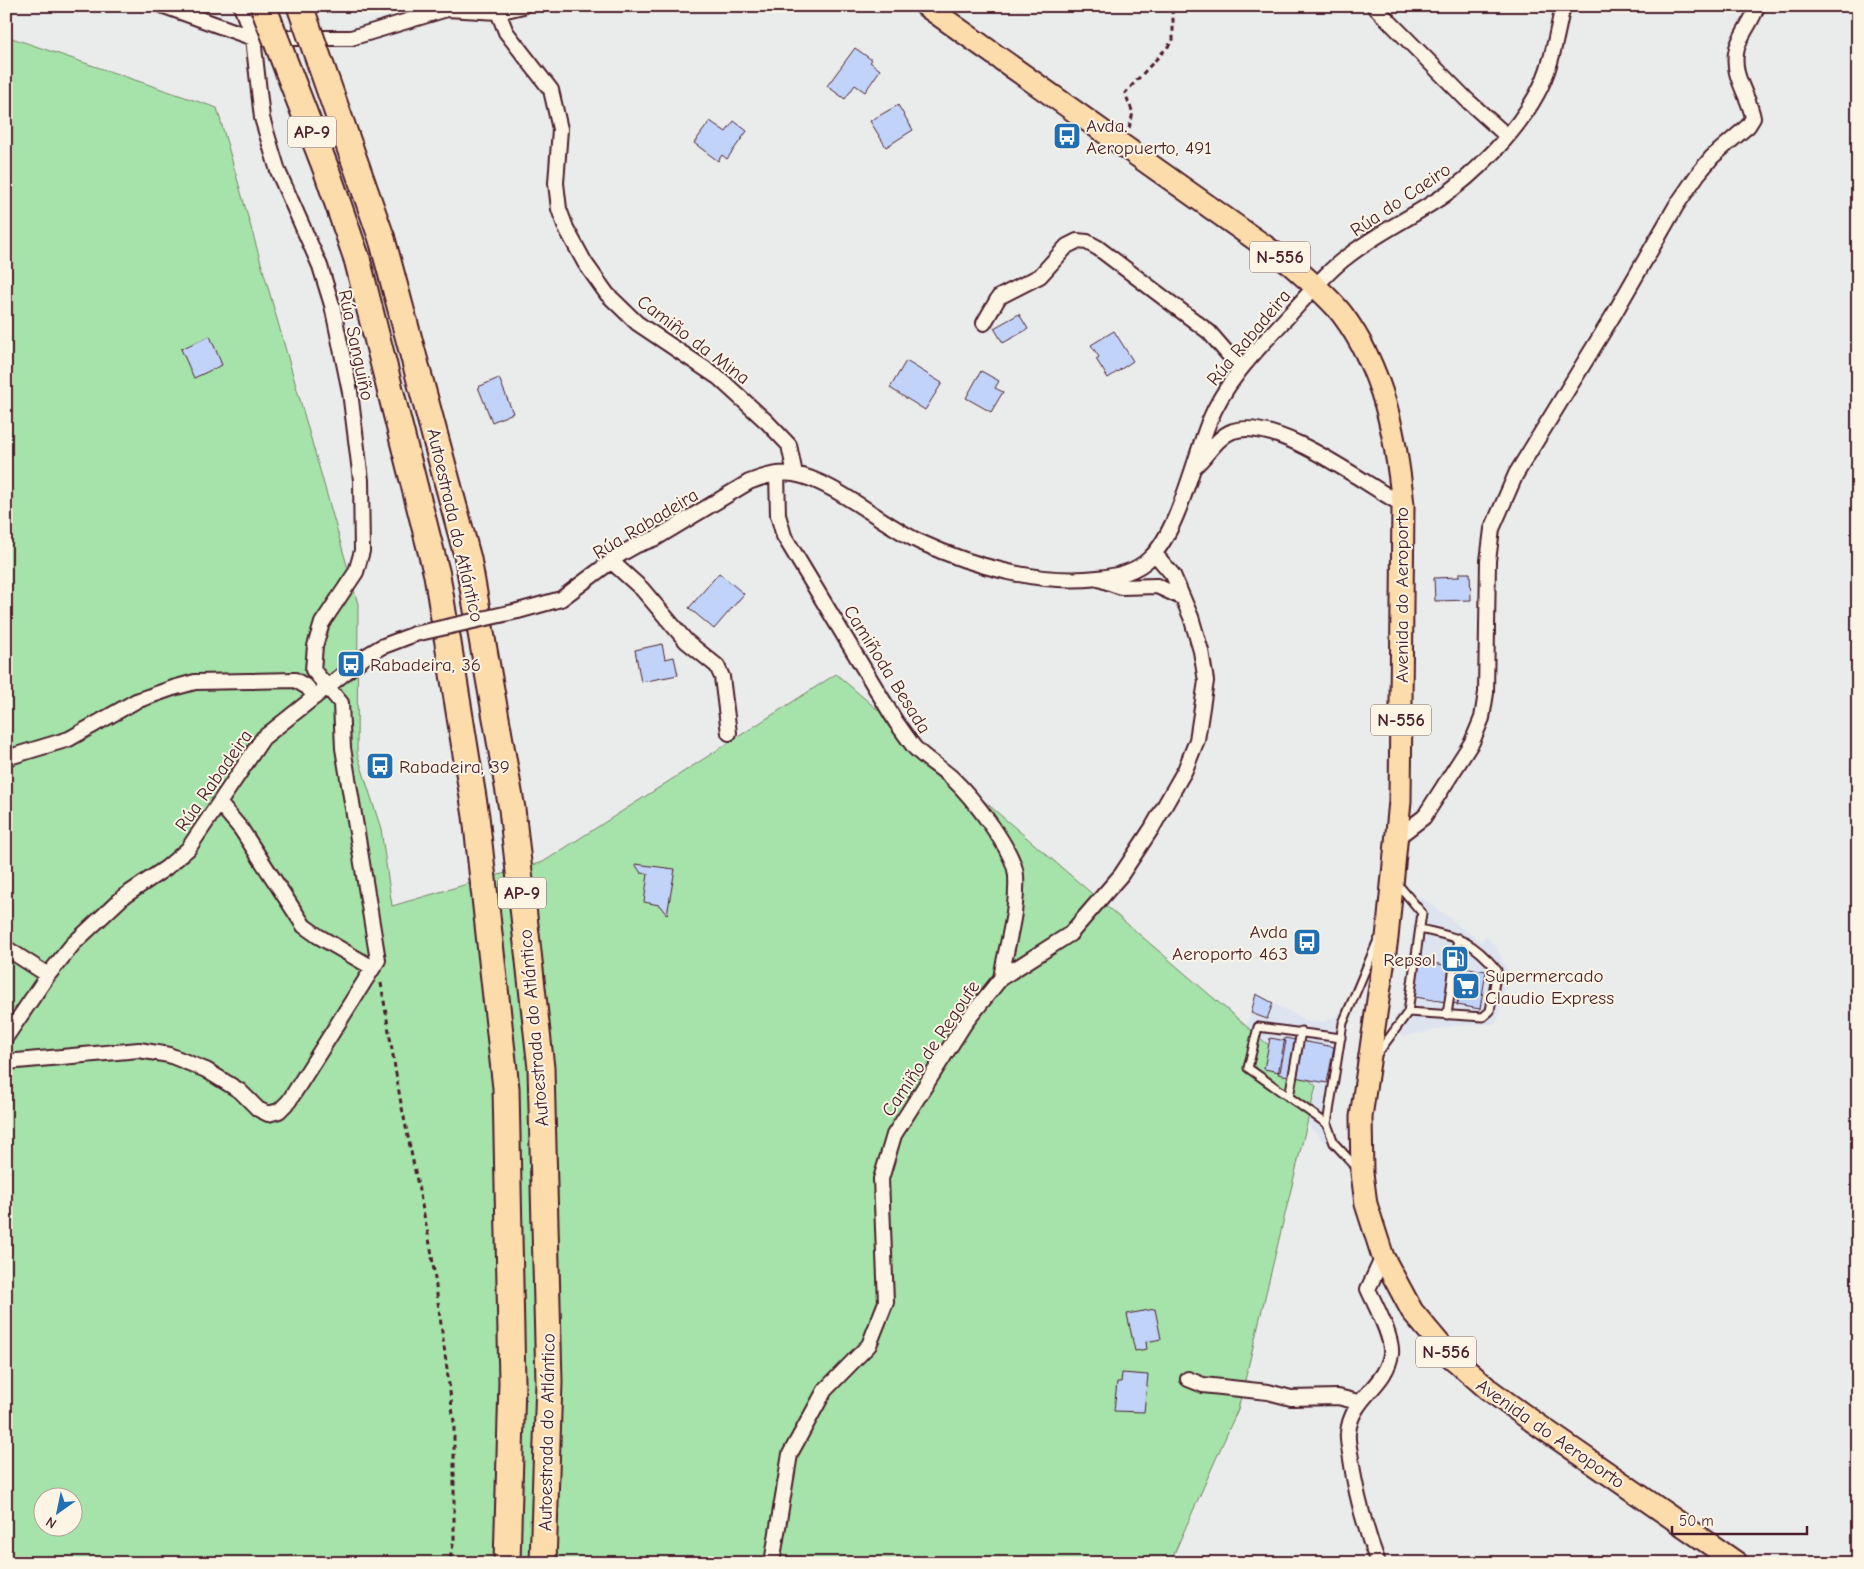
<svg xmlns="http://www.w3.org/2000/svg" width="1864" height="1569" font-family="'Comic Neue',sans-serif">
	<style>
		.built { fill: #dee4ef }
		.green { fill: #a5e3aa; stroke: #78816a; fill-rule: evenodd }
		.building { fill: #c1d3f9; stroke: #4a1f2b }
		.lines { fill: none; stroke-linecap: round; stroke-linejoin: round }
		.service-casing { stroke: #4a1f2b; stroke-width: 11 }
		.minor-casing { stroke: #4a1f2b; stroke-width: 18 }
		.primary-casing { stroke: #4a1f2b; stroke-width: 25 }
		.motorway-casing { stroke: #4a1f2b; stroke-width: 29 }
		.path { stroke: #4a1f2b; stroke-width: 3; stroke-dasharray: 5 4; stroke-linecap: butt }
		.service { stroke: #fcf5e5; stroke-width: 7 }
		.minor { stroke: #fcf5e5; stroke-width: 14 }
		.primary { stroke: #fddcac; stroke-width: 21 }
		.motorway { stroke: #fddcac; stroke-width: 25 }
		.minor-bridge-casing { stroke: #4a1f2b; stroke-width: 18; stroke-linecap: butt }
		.motorway-bridge-casing { stroke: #4a1f2b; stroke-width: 29; stroke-linecap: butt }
		.minor-bridge { stroke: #fcf5e5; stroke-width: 14 }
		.motorway-bridge { stroke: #fddcac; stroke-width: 25 }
		.labels { text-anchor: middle; stroke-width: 4; stroke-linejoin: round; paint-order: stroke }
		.shield { fill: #fcf5e5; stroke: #7f5f63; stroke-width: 1 }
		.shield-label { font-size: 18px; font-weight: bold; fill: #4a1f2b }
		.poi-label { font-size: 19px; fill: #4a1f2b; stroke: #fcf5e5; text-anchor: start }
		.street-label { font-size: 19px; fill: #4a1f2b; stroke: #fcf5e5 }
	</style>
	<rect width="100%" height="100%" fill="#eaebeb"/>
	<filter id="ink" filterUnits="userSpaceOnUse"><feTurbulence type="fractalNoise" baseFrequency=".02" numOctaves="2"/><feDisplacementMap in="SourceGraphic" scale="10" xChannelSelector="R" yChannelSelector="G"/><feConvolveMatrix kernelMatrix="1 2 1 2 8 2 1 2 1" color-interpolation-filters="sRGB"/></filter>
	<g filter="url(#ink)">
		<path class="built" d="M1420,896L1481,942L1486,936L1495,945L1509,973L1497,1022L1494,1024L1457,1025L1403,1037L1393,1019L1402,1008L1414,916L1410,911Z
			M1256,994L1309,1022H1324L1339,1015L1346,1000L1356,1006L1349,1024L1335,1110L1328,1115L1338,1136L1329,1146L1281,1099L1235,1066Z"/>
		<path class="green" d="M6,36L217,108L358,604L357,753L381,829L392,906L543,862L836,674L1316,1086L1238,1409L1170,1563H6ZM42,1496H72V1526H42Z"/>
		<path class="building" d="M855,48L872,60L870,62L880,70L865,92L855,85L845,99L827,86Z
			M898,105L913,130L886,147L870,121Z
			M710,121L726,132L734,121L747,131L727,159L722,155L718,161L694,143Z
			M1019,314L1028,329L1003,343L994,328Z
			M1114,331L1133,361L1108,378L1096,359L1099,357L1091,345Z
			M210,336L222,365L194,378L181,349Z
			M906,361L942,383L925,410L890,388Z
			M981,371L999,381L995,388L1003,392L991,412L966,398Z
			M499,378L513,413L492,422L478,387Z
			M719,573L744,594L714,629L689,608Z
			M1459,573H1470L1471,600L1435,601L1434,578L1459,577Z
			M662,644L665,659L674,657L678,675L641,682L635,650Z
			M635,864L675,869L667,915L659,905L644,902L648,874L641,873Z
			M1414,960L1463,968L1458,1004L1409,996Z
			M1463,967L1486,971L1480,1009L1457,1005Z
			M1256,994L1273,1003L1267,1019L1251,1013Z
			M1270,1038L1286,1041L1280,1072L1264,1069Z
			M1285,1038L1334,1047L1327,1083L1278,1074Z
			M1155,1309L1161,1339L1146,1342L1147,1349L1135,1351L1127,1314Z
			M1122,1373L1148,1375L1144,1412L1114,1411L1117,1382H1121Z"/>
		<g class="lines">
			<defs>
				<path id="service" d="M1408,1012L1483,1017L1490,1011L1497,970C1470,938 1458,938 1420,929
					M1447,1015L1458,938
					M1378,1053L1408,1012L1422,913L1396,882
					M1289,1097L1301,1031
					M1327,1124L1248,1068L1258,1027L1341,1038
					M1357,1168L1334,1143L1327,1124L1343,1023L1378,940"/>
				<path id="minor" d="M164,6L253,38H351L447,9L498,12L523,6
					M1374,6L1468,101L1507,136
					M498,12L506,32L551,90L560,129L556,183L559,209L566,228L585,263L607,294L637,323L719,378L767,422L789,445L795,474
					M984,323L999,297L1040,276L1067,246L1077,241L1087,242L1098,248L1209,332L1241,369
					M1194,467C1207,457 1216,437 1233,431C1278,417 1363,483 1403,505
					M777,474L778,515L784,536L896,722C902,730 908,739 914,747C925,759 940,767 952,778C971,796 1015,851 1016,876C1018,911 1007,943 1001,978
					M612,562L642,589L686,641L717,666L722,677L729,733
					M1099,579L1121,587L1157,586L1183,598
					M518,611L561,599L621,554L637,545L656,538L749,482C764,476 778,472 794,474C832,480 883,525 920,542C972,566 1040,585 1098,578C1117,576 1136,572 1150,558C1178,532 1194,459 1209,422C1226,379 1260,347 1291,313C1309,294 1326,272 1348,256C1376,234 1410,218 1440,198C1475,175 1517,131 1537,94C1552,67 1556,36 1563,6
					M6,758L69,739L136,701L173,688L195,682L295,680L307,687L315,697
					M220,804L241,829L304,926L318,936L373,968
					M1398,837L1424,817L1472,742L1482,718L1486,693L1488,561L1492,529L1516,474L1614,314L1676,206L1698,174L1712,157L1748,126L1753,118C1749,94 1730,76 1737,48C1741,33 1753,21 1757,6
					M6,948L48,975
					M6,1037L48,975L73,944L123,897L166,868L188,849L263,738L366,656L381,647L415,634
					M6,1062L139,1050L169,1055L206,1070L240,1091L258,1109L268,1114L279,1111L289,1101L378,960L343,748L341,703L313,670L315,646L322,623L356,572L362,551L361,480L350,392L332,305L320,266L278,171L262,118L253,38L241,6
					M1188,1379L1203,1385L1268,1392L1291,1398L1338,1397L1358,1402
					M772,1563L790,1454L825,1390L869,1345L886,1302L881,1179L894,1135L965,1023L1001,978L1070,934L1121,875L1152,828L1185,770L1197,740L1206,681L1201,651L1191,617L1173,575L1155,554
					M1378,1563C1365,1528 1356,1496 1351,1459C1350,1451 1347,1441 1348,1433C1351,1397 1386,1387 1391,1354C1393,1337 1375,1305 1368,1289L1383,1257"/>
				<path id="primary" d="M926,6L1290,264C1308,280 1327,295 1342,314C1384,370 1396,437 1403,505L1400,801L1387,938L1361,1117L1362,1173L1366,1204L1383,1257L1412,1311L1449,1355L1488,1389L1521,1413L1737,1563"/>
				<path id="motorway" d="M382,239L468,559L512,809L541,1068L549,1382L543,1563
					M357,259L437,575L476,816L506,1088L512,1382L507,1563"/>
			</defs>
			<use href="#service" class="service-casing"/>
			<use href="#minor" class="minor-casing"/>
			<use href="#primary" class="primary-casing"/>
			<use href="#motorway" class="motorway-casing"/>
			<path class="path" d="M1129,128L1133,113L1125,93L1173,41V16L1171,6
				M381,983L400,1098L431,1249L454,1422V1540L449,1563"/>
			<use href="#service" class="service"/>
			<use href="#minor" class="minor"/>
			<use href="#primary" class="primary"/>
			<use href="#motorway" class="motorway"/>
			<defs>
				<path id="minor-bridge" d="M415,634L518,611"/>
				<path id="motorway-bridge" d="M263,6L326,169L357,259
					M300,6L382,239"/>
			</defs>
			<use href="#minor-bridge" class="minor-bridge-casing"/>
			<use href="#motorway-bridge" class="motorway-bridge-casing"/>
			<use href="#minor-bridge" class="minor-bridge"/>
			<use href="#motorway-bridge" class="motorway-bridge"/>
		</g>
	</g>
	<defs>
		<symbol id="bus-square" viewBox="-11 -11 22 22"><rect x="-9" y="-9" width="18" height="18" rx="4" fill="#1f6fb2" stroke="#fcf5e5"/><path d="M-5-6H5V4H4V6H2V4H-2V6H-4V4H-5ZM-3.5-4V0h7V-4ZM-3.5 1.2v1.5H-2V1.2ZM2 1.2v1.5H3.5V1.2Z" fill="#fff"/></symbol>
		<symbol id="fuel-square" viewBox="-11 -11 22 22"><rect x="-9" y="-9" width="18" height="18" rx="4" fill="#1f6fb2" stroke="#fcf5e5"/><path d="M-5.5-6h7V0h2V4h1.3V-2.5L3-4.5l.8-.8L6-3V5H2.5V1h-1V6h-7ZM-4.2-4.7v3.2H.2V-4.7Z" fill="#fff"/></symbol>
		<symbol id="supermarket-square" viewBox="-11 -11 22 22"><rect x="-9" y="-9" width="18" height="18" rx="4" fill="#1f6fb2" stroke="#fcf5e5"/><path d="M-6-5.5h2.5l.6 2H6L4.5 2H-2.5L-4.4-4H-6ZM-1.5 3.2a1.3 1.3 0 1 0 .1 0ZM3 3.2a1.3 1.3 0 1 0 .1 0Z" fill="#fff"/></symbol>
	</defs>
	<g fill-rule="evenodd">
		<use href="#bus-square" x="1051" y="120" width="32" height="32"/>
		<use href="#bus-square" x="335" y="648" width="32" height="32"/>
		<use href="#bus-square" x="364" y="750" width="32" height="32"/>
		<use href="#bus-square" x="1291" y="926" width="32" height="32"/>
		<use href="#fuel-square" x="1439" y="943" width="32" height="32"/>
		<use href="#supermarket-square" x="1450" y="970" width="32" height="32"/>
	</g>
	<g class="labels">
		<g class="shield">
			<rect x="288" y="116.5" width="48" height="31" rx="4"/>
			<rect x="1250" y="241.5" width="60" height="31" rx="4"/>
			<rect x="1371" y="704.5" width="60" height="31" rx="4"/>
			<rect x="498" y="877.5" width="48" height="31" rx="4"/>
			<rect x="1416" y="1336.5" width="60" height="31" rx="4"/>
		</g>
		<g class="shield-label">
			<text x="312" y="138">AP-9</text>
			<text x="1280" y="263">N-556</text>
			<text x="1401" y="726">N-556</text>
			<text x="522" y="899">AP-9</text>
			<text x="1446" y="1358">N-556</text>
		</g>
		<g class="poi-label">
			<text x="1086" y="132">Avda.<tspan x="1086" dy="22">Aeropuerto, 491</tspan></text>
			<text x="370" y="671">Rabadeira, 36</text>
			<text x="399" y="773">Rabadeira, 39</text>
			<text x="1288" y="938" text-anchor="end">Avda<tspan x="1288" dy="22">Aeroporto 463</tspan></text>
			<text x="1436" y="966" text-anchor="end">Repsol</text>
			<text x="1485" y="982">Supermercado<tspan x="1485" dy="22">Claudio Express</tspan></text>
		</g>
		<g class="street-label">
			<text transform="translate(1400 199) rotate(-34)" y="7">Rúa do Caeiro</text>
			<text transform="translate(1248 337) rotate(-50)" y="7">Rúa Rabadeira</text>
			<text transform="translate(694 339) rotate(37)" y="7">Camiño da Mina</text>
			<text transform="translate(357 345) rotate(78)" y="7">Rúa Sanguiño</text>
			<text transform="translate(645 523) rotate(-31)" y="7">Rúa Rabadeira</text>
			<text transform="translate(456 525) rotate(77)" y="7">Autoestrada do Atlántico</text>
			<text transform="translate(1401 595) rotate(-90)" y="7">Avenida do Aeroporto</text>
			<text transform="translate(888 669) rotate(58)" y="7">Camiñoda Besada</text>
			<text transform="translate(213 780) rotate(-55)" y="7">Rúa Rabadeira</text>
			<text transform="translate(533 1028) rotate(-95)" y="7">Autoestrada do Atlántico</text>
			<text transform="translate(930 1048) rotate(-56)" y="7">Camiño de Regoufe</text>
			<text transform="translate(546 1432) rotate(-89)" y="7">Autoestrada do Atlántico</text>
			<text transform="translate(1551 1433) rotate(35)" y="7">Avenida do Aeroporto</text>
		</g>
	</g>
	<rect width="1864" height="1569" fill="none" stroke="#fcf5e5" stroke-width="25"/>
	<rect x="12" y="12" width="1839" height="1544" fill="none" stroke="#4a1f2b" stroke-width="2" filter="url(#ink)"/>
	<g transform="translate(58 1512) rotate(213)"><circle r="24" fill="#fcf5e5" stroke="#b59f9b"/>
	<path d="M0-4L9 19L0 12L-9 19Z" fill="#1f6fb2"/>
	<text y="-8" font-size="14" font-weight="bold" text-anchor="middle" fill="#4a1f2b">N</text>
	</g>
	<path d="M1672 1526v8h135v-8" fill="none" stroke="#4a1f2b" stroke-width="2.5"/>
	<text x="1679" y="1526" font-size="15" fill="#4a1f2b" stroke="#fcf5e5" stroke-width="4" paint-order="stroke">50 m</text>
</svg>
